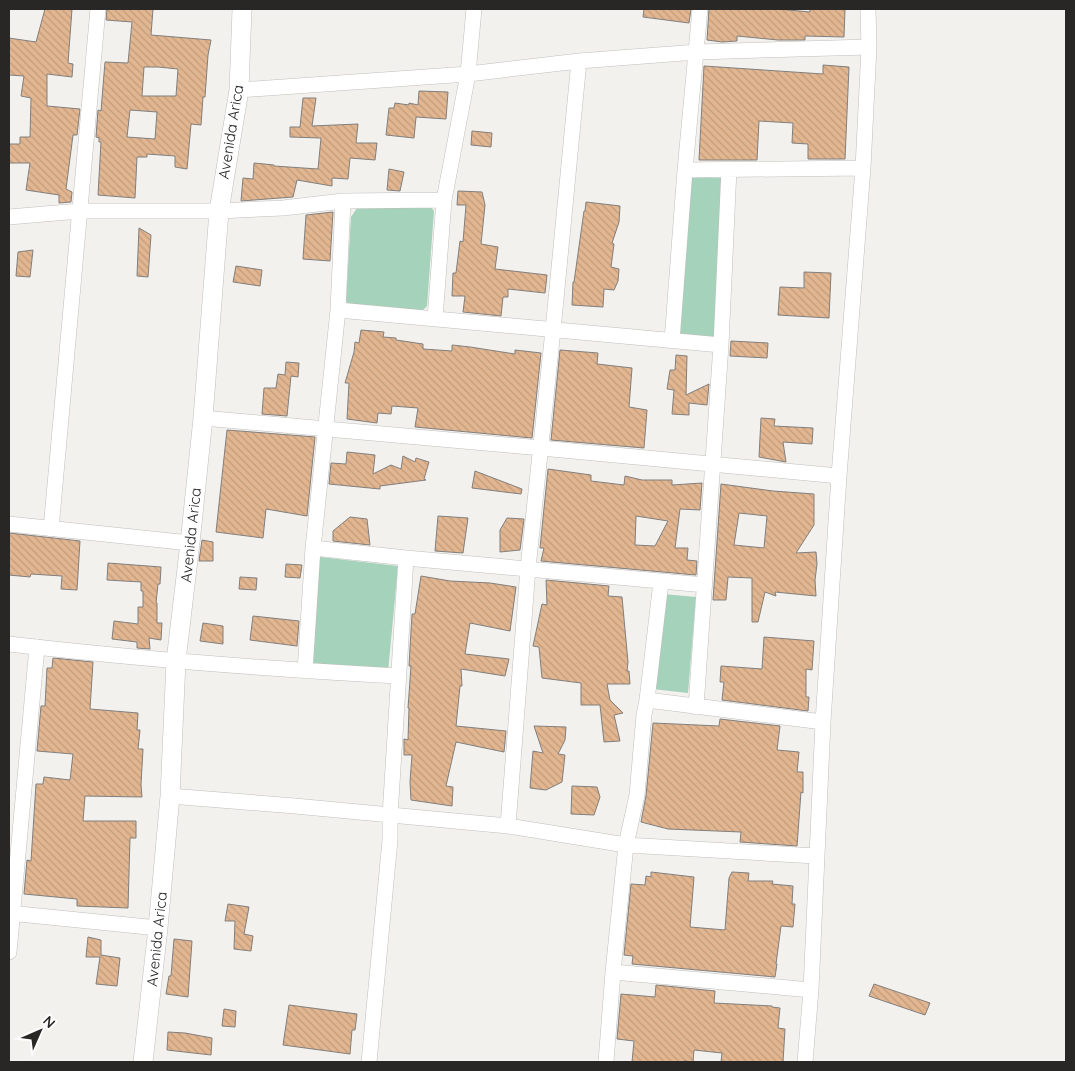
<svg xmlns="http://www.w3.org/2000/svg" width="1075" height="1071" font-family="Quicksand,sans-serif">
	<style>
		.park { fill: #a4d2ba }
		.building { fill: url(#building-back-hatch); stroke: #817f7d; fill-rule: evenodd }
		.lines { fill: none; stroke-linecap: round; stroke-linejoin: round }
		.minor-casing { stroke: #c1bebc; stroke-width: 16 }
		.tertiary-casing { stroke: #c1bebc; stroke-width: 20 }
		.minor { stroke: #fff; stroke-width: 15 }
		.tertiary { stroke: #fff; stroke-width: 19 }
		.labels { text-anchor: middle; stroke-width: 5; stroke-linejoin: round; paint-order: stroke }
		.street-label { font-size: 15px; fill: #282726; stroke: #fffefe }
	</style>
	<defs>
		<pattern id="building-back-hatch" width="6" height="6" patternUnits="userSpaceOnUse" patternTransform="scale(1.25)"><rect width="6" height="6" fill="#e2b690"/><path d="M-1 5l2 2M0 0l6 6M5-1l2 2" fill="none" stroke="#c29c7c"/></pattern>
	</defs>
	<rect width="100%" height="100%" fill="#f3f1ee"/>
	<path class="park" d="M689,175L722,178L714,340L677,336Z
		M430,206L434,211L427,306L422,311L349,305L346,301L351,217L357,208Z
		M320,557L398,566L388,672L312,664Z
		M652,593L696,597L688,693L644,688Z"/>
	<path class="building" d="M45,9H72L68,63L73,64L72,77L47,74V106L80,109L77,135H73L66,189L72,192L71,202L59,203V195L26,190L30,163H9V144H20V137H30L31,98L21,96L24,76L9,75V38L36,42Z
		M107,9H153L151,35L211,40L208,55L205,97H203L201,125L191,124L187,169L175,167V156L147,154V157H137L135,198L98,195L101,142H99V138L96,137L98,110L101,111L105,62L128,63L132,22L106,20ZM144,67H158L178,69L176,96H142ZM130,110L157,112L155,139L127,137Z
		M644,9H691L689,23L643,17Z
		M709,9H778L810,12V9H845L844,37L805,36V40H778L737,36V41L722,42L707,40Z
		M823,65L849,67L845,159H808V144L792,143L793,123L759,121L757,160H699L704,66L823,74Z
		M419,91L448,92L446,119L416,117L414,138L386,135L389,108H394L395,103L409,105V103L418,105Z
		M303,98H316L312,126L358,124L356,143H377L375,160L350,158L348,179L332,178V186L297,180L293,197L241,201L243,178L253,179L254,163L274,165V166L318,169L321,138L290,137V127H300Z
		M472,131L492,133L491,147L471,145Z
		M389,169L404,172L400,191L387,190Z
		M458,191L482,192L485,205L481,244L498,247L495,269L547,275L545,293L508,289V297H503L501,316L463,312L465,296H452L453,273H456L460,241L463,242L466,205H457Z
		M586,202L620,206L619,222L612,243L614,244L611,267L619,269L618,281L614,290L604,289L603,307L572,305L573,282H574L584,211H585Z
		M333,212L330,261L303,259L306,215Z
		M139,228L151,235L148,277L137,276Z
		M33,250L30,277L16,276L18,252Z
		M236,266L262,270L260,286L233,282Z
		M804,272L831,273L829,318L778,315L780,287L804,288Z
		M361,330L384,332L383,337L396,338V340L423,344V349L452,351V345L470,347L515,354V350L541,353L532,438L415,427L418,408L392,406L391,414L378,413L377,423L347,419L349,383H345L354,352L355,342L359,343Z
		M731,341L768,343L767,358L730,356Z
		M560,350L598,353L597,364L632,368L629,407L647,410L644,448L551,440Z
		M676,355L687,356L686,395L709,384L707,405L689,403V415L672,414L674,390L667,389L670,370H675Z
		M286,362L299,363L298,377L291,376L287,416L262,414L264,388H276L278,374L285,375Z
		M761,418L775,419L774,426L813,428L812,444L783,442L786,462L759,457Z
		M227,430L315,437L307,516L266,509L263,538L216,532Z
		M347,452L375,455L373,474L391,465L401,469L403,456L415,462L416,458L429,462L424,479L426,480L380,486V489L329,484L331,463L346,464Z
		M548,469L591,475V481L624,485L625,476L642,480H672V485L702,483L700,510L680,509L675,548H688L687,560L697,561L696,575L541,561L544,548H540ZM636,516L668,521L655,546L635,545Z
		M475,471L522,489L521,494L472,488Z
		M721,484L773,491L814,494V525L796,553L816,552L817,564L815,580L816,596L775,592L776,596L765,592L758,622H752V578L728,577L726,600H713ZM739,513L767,516L764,548L734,545Z
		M438,516L468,518L463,553L435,551Z
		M350,517L367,519L370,545L333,541V531Z
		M507,518L524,519L520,550L500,552V530Z
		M9,533L80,541L77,590L61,589L62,576L31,574L30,577L9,575Z
		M202,540L213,542V561H199Z
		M108,563L161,567L160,584H158L156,603H157V623H162L161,640L149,638L150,649L137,648V642L112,639L114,621L138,624V607H143V591H141V582L107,580Z
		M286,564L302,565L300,578L285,577Z
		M421,576L450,581L490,583L516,587L510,631L470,623L465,654L509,659L505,676L461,669L462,686H460L456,726L506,731L504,752L456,742L446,786L453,787L452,806L411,800L410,782L412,755H404V739L408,740L409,708H408L411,666H409L412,614H415Z
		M240,577L257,578L256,590L239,589Z
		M546,580L609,586L608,596L622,597L628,662L627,671H629L630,684H607L610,700L623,713L614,715L620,741L604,742L600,705H581V683L542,678L539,647L533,646L542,604L547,605Z
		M253,616L299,621L297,646L250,640Z
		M203,623L223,626V644L200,641Z
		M764,637L814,641L812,670L806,669V697H809L808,711L722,700L724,682H720L721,666L762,669Z
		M53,658L93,662L90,709L138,713L137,730H140L138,749H143L141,785L142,797L85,796L83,821H136V838H130L128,908L77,906V899L24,894L27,860L31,861L36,784H43L44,777L70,780L73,754L37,751L41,706H45L47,668H52Z
		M720,719L780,726L777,750L799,752L797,772H803V793L801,792L797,846L740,842L741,832L668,829L641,822L646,796L653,723L719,726Z
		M534,726L566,727L565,740L558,754L565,755L562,782L546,790L530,788L533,751L543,753Z
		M572,786L597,787L600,797L594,815L571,814Z
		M651,872L694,877L690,927L725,930L729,878L732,872L749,873L748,881H773L772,884L793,886L792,904H795L793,927L781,926L776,964H777L775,977L632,964L633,956L624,955L631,884L645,885L646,876L651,877Z
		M228,904L249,907L244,934L253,936L251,951L234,949L235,921H225Z
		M88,937L101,940V955L120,958L117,986L96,984L100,957H86Z
		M174,939L192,941L188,997L166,994L169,976H171Z
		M874,984L930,1003L925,1015L869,996Z
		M656,985L715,991L714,1003L772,1006V1007L780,1008L778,1028L785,1029L783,1062H721L722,1053L694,1050L693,1062L684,1061V1062H632L634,1041L617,1039L621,994L655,997Z
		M289,1005L357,1014L355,1030H352L350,1054L283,1045Z
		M224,1009L236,1011L235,1027L222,1026Z
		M168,1032L185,1033L212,1038L211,1055L167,1050Z"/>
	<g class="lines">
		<defs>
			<path id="minor" d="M239,90L468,74L579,61L697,52L869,47
				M685,170L863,168
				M9,217L80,211H219L283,208L343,201L444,200
				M338,310L721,345
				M435,319L444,200L468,74L474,9
				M672,341L685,170L700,9
				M203,418L541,448L839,476
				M9,524L190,543
				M51,529L98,9
				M313,548L406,558L705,585
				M9,644C138,659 268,669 398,676
				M305,671L313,548L338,310L343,201
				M647,700L823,722
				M696,707L721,345L729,169
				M170,796L295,806L508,826L626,845L816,856
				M508,826L528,568L553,330L579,61
				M9,913L158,928
				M9,952L37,647
				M613,972L811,990
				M369,1062L390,840V816L406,558
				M606,1062L613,972L626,845L637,795L644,715L647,700L661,582
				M805,1062L811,990L823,722L839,476L863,168L869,47L868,9"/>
			<path id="tertiary" d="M143,1062L158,928L170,796L176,661L190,543L203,418L219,211L239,90L242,9"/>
		</defs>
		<use href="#minor" class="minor-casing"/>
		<use href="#tertiary" class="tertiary-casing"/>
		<use href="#minor" class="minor"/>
		<use href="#tertiary" class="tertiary"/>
	</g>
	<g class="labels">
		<g class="street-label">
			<text transform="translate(231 132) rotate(-81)" y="5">Avenida Arica</text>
			<text transform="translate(191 535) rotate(-84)" y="5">Avenida Arica</text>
			<text transform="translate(157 939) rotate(-84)" y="5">Avenida Arica</text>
		</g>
	</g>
	<rect width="1075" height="1071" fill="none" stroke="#282726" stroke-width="20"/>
	<g transform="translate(40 1031) rotate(45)" stroke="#fffefe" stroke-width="4" paint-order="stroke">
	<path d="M0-4L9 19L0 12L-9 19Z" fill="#282726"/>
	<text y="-8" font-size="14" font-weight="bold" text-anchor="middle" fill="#282726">N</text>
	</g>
</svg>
